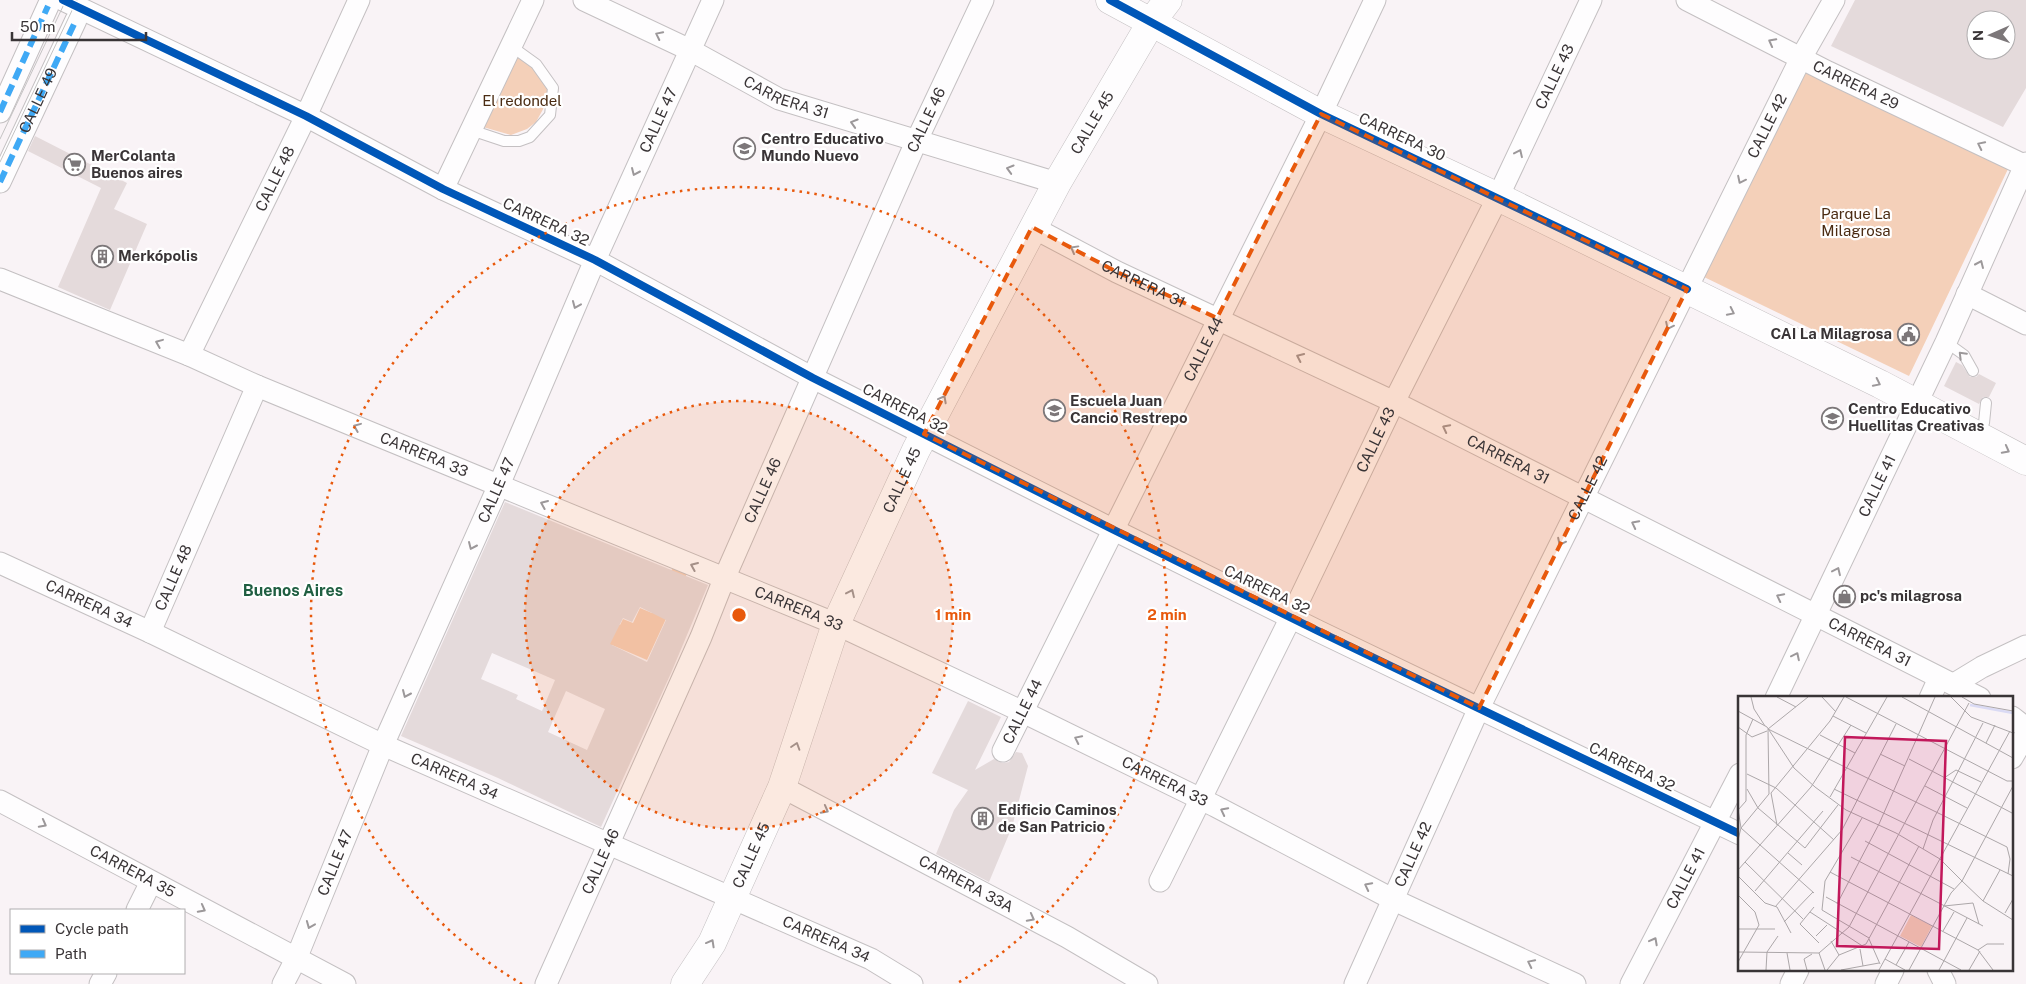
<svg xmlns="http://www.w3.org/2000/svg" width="2026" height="984" font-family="'Public Sans',sans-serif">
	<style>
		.green { fill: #f4d0b9 }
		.building { fill: #e4dadb; fill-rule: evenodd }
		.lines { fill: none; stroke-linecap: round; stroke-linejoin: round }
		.lane-casing { stroke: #c4c0c2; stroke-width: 12 }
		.street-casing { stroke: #c4c0c2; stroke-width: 23 }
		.secondary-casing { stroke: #c4c0c2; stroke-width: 29 }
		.lane { stroke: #fefdfe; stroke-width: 10 }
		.street { stroke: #fefdfe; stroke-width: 21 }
		.secondary { stroke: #fefdfe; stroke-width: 28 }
		.tram { stroke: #c4c3c3; stroke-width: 1 }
		.quiet { stroke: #3fa9f5; stroke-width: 6; stroke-dasharray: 12 6; stroke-linecap: butt }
		.cycleway-casing { stroke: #fff; stroke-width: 11 }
		.cycleway { stroke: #0057b8; stroke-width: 8 }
		.oneway { stroke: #9c989a }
		.marked { fill: #e8590c; fill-opacity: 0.2; stroke: #e8590c; stroke-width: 4; stroke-dasharray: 10 6; stroke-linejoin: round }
		.ring { fill: none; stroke: #e8590c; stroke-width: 2.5; stroke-dasharray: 2.5 5 }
		.labels { text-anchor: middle; stroke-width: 4.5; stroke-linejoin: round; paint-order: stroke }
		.street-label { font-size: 15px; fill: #393436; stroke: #fff }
		.park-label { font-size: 15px; fill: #4b2c13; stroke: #fff }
		.poi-label { font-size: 15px; font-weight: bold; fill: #393436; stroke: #fff; text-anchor: start }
		.neighbourhood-label { font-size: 16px; font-weight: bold; fill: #205f42; stroke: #fff }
		.inset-river { fill: none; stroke: #dadaf4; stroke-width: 2.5 }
		.inset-road { fill: none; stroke: #aca7a9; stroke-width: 1 }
		.view { fill: #c2185b; fill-opacity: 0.15; stroke: #c2185b; stroke-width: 2.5 }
		.inset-edge { fill: none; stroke: #393436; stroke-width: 2.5 }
		.centre { fill: #e8590c; stroke: #fff; stroke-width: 2.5 }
		.ring-label { font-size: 15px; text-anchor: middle; font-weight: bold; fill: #e8590c; stroke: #fff; stroke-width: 4.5; stroke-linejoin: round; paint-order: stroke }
	</style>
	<rect width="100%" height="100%" fill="#f9f3f6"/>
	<path class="green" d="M517,54L544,72L548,90L547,102L536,122L527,129L511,135L483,127Z
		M1803,70L2008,169L1909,376L1704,277Z
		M674,565L688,571L647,660L612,645L607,655L602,617L620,625L623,619L633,623L640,608L652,613Z"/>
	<path class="building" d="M1855,0H2026V88L2003,127L1831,46ZM1976,20H2006V50H1976Z
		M35,136L127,183L114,209L147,224L110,310L58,287L101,188L28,151Z
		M1956,362L1962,365L1970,377H1976L1979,374L1996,383L1989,397H1983L1979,404L1944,386Z
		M505,502L708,585L671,673L601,827L498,778L401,736ZM640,607L666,620L647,662L610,644L623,618L632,622ZM492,653L555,680L542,711L516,699L518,695L481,679ZM566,691L605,709L587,750L548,732Z
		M968,701L1001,717L975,770L994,759L1003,763L1009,762L1016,752L1022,753L1028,766L1012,827L989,882L936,854L954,810L968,790L932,773Z"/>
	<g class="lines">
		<defs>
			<path id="lane" d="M471,130L504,141H519L530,137L550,115L553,88L536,64L511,46
				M1946,342L1964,355L1973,371
				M1984,423L1986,403"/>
			<g id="street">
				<path d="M63,0L306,116L443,189L595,260L813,378L1114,530L1318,631L1740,834"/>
				<path id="s1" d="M584,0L690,50L779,99L1057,183"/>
				<path id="s2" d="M1687,0L1828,72L2026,166"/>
				<path d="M0,112L48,6"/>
				<path id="s3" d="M0,182L76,20"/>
				<path d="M443,189L533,0"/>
				<path id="s4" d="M1032,227L1117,272L1394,402L1980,698"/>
				<path id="s5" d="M0,279L189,355L257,386L836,624L1023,712L1215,806L1394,900L1575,984"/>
				<path d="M1967,294L2026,324"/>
				<path id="s6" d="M189,355L306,116L359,0"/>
				<path id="s7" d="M0,563L150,632L383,745L871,959L912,984"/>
				<path id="s8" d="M150,632L257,386"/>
				<path d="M1954,684L1982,667L2026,646"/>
				<path id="s9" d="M1776,698L1946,342L2026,163"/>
				<path d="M1930,698L1939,678"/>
				<path d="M2012,717L2026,728"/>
				<path id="s10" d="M1003,751L1321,114L1375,0"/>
				<path d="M2012,758L2026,734"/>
				<path id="s11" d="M782,787L1067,937L1147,984"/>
				<path id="s12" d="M0,801L345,984"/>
				<path id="s13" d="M1160,881L1291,617L1394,402L1498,197L1591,0"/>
				<path d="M137,910L151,882"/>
				<path d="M1938,970L1945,984"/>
				<path d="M100,984L106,973"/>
				<path id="s14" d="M283,984L296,959L383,745L499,485L595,260L713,0"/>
				<path id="s15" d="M546,984L701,637L724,579L916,142L983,0"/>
				<path id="s16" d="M1355,984L1479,708L1801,58L1834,0"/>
				<path id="s17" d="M1631,984L1740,774"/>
				<path d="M1791,984L1798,970"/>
				<path d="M1886,984L1893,970"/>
			</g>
			<g id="secondary">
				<path d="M1110,0L1321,114L1498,197L1880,384L2026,461"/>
				<path id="s18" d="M685,984L712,943L782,787L836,624L916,450L1057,183L1152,21L1168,0"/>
			</g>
		</defs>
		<use href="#lane" class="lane-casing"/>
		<use href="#street" class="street-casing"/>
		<use href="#secondary" class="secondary-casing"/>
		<use href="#lane" class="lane"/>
		<use href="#street" class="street"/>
		<use href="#secondary" class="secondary"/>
		<path class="tram" d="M0,139L66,0
			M0,162L77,0"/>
		<path class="quiet" d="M0,112L48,6
			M0,182L76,20"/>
		<defs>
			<path id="cycleway" d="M63,0L306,116L443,189L595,260L813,378L1114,530L1318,631L1740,834
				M1110,0L1321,114L1687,289"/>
		</defs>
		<use href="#cycleway" class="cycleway-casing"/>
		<use href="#cycleway" class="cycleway"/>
	</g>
	<defs><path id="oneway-chevron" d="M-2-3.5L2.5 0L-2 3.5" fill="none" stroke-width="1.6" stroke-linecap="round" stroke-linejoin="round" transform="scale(1.25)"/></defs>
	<g class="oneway">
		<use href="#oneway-chevron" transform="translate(659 35) rotate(-154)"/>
		<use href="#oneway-chevron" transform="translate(1772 42) rotate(-152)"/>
		<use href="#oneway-chevron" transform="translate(854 123) rotate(-163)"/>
		<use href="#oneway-chevron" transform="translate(1981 145) rotate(-154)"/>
		<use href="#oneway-chevron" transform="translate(1519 153) rotate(-65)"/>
		<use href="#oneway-chevron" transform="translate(1010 169) rotate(-164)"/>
		<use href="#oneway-chevron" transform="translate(635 172) rotate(114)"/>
		<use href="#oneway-chevron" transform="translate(1741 180) rotate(116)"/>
		<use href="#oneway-chevron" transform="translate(1074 249) rotate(-151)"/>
		<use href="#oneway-chevron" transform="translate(1980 264) rotate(-66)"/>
		<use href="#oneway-chevron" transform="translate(576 305) rotate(113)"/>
		<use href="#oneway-chevron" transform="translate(1731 312) rotate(26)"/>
		<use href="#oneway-chevron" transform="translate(1669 326) rotate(116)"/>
		<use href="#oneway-chevron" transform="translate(159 343) rotate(-158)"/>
		<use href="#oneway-chevron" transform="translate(1962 355) rotate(-135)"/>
		<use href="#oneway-chevron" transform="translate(1300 357) rotate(-155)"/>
		<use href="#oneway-chevron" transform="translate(1877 383) rotate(26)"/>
		<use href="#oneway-chevron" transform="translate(943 399) rotate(-62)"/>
		<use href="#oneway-chevron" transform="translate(357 427) rotate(-158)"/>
		<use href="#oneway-chevron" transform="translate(1446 428) rotate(-153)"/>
		<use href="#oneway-chevron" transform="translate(2006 450) rotate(28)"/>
		<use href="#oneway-chevron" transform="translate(544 504) rotate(-157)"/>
		<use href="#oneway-chevron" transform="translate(1635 524) rotate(-153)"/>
		<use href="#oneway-chevron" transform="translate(1561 542) rotate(116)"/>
		<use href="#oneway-chevron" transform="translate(472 546) rotate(114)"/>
		<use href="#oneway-chevron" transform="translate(694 566) rotate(-157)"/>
		<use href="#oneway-chevron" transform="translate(1837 571) rotate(-65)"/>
		<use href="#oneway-chevron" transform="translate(851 593) rotate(-65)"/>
		<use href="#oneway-chevron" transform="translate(1780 597) rotate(-153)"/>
		<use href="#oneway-chevron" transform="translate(1796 656) rotate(-64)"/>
		<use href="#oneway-chevron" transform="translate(406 694) rotate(114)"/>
		<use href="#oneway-chevron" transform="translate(1078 739) rotate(-154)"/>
		<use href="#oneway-chevron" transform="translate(796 746) rotate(-72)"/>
		<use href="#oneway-chevron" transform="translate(825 810) rotate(28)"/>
		<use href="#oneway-chevron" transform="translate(1224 811) rotate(-153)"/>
		<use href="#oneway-chevron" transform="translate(43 824) rotate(28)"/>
		<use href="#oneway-chevron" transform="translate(1368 886) rotate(-153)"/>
		<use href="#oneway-chevron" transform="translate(202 909) rotate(28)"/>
		<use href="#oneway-chevron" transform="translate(1031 918) rotate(28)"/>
		<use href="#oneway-chevron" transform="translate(310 925) rotate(112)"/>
		<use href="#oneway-chevron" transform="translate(1654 941) rotate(-62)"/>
		<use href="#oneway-chevron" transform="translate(711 943) rotate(-61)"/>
		<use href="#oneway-chevron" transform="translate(1531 963) rotate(-154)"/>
	</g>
	<path class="marked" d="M1321,114L1687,289L1479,708L924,434L1032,227L1117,272L1217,318Z"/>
	<circle cx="739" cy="615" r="214" fill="#e8590c" fill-opacity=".12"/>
	<g class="ring">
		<circle cx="739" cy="615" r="214"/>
		<path d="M522 984A428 428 0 1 1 956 984"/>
	</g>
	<defs>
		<symbol id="school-ring" viewBox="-11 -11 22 22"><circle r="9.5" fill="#fff" stroke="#7c7779" stroke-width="1.5"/><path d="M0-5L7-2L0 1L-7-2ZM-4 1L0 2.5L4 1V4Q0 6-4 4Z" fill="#7c7779"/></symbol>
		<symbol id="supermarket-ring" viewBox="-11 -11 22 22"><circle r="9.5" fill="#fff" stroke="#7c7779" stroke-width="1.5"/><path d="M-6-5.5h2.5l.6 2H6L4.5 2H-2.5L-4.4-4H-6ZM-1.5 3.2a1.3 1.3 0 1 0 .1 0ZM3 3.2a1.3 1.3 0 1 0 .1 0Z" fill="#7c7779"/></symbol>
		<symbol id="building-ring" viewBox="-11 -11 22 22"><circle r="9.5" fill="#fff" stroke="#7c7779" stroke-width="1.5"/><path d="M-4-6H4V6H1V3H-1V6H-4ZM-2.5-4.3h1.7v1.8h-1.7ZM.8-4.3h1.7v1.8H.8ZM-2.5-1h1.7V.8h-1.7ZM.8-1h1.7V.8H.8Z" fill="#7c7779"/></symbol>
		<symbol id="civic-ring" viewBox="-11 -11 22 22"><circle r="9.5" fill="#fff" stroke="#7c7779" stroke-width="1.5"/><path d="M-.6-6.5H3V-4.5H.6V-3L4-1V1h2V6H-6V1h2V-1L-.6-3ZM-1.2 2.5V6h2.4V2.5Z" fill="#7c7779"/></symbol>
		<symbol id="shop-ring" viewBox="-11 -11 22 22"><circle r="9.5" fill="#fff" stroke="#7c7779" stroke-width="1.5"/><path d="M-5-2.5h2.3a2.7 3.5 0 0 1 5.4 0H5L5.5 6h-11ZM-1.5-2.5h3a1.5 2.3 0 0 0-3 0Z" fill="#7c7779"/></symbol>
	</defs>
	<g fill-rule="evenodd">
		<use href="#school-ring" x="732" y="136" width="25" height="25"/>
		<use href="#supermarket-ring" x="62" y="152" width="25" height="25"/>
		<use href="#building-ring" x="90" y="244" width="25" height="25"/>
		<use href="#civic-ring" x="1896" y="322" width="25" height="25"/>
		<use href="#school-ring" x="1042" y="398" width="25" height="25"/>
		<use href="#school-ring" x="1820" y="406" width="25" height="25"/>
		<use href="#shop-ring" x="1832" y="584" width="25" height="25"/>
		<use href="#building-ring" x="970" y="806" width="25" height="25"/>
	</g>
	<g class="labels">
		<g class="street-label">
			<text dy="5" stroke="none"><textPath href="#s13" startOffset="896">CALLE 43</textPath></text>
			<text dy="5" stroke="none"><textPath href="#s2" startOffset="189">CARRERA 29</textPath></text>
			<text dy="5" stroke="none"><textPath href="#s1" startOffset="225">CARRERA 31</textPath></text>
			<text dy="5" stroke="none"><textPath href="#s3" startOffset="90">CALLE 49</textPath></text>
			<text dy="5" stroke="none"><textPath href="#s14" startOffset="942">CALLE 47</textPath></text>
			<text dy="5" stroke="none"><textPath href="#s15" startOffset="944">CALLE 46</textPath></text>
			<text dy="5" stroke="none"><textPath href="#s18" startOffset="955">CALLE 45</textPath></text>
			<text dy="5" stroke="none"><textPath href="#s16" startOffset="952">CALLE 42</textPath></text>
			<text transform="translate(1402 137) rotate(25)" y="5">CARRERA 30</text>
			<text dy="5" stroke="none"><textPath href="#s6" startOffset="196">CALLE 48</textPath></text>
			<text transform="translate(546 222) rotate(25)" y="5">CARRERA 32</text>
			<text dy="5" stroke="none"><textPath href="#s4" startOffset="125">CARRERA 31</textPath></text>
			<text dy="5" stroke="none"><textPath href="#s10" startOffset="449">CALLE 44</textPath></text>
			<text transform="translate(905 409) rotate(27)" y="5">CARRERA 32</text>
			<text dy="5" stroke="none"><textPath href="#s13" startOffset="491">CALLE 43</textPath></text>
			<text dy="5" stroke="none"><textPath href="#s5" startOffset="459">CARRERA 33</textPath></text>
			<text dy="5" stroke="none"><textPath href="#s4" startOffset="530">CARRERA 31</textPath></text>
			<text dy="5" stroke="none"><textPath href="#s18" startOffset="550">CALLE 45</textPath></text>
			<text dy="5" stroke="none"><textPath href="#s9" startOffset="235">CALLE 41</textPath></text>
			<text dy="5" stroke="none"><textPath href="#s16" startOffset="548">CALLE 42</textPath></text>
			<text dy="5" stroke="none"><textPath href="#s14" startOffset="538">CALLE 47</textPath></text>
			<text dy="5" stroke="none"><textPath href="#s15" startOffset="539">CALLE 46</textPath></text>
			<text dy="5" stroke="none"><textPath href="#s8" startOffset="59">CALLE 48</textPath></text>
			<text transform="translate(1267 590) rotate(26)" y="5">CARRERA 32</text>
			<text dy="5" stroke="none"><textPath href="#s7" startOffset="98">CARRERA 34</textPath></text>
			<text dy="5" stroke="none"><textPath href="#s5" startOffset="864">CARRERA 33</textPath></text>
			<text dy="5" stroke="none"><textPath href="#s4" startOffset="935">CARRERA 31</textPath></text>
			<text dy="5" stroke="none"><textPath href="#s10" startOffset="44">CALLE 44</textPath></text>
			<text transform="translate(1632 767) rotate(26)" y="5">CARRERA 32</text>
			<text dy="5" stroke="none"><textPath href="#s7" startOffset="502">CARRERA 34</textPath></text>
			<text dy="5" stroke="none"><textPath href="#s5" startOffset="1269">CARRERA 33</textPath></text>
			<text dy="5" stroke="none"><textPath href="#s16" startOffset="142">CALLE 42</textPath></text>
			<text dy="5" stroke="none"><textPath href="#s18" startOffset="145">CALLE 45</textPath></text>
			<text dy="5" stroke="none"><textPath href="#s15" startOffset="134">CALLE 46</textPath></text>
			<text dy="5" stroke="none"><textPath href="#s14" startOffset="132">CALLE 47</textPath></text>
			<text dy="5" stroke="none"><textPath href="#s12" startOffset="150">CARRERA 35</textPath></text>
			<text dy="5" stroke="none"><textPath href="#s17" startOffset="119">CALLE 41</textPath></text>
			<text dy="5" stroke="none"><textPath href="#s11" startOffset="208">CARRERA 33A</textPath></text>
			<text dy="5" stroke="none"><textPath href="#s7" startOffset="908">CARRERA 34</textPath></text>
		</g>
		<g class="park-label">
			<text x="522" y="106">El redondel</text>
			<text x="1856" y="219">Parque La<tspan x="1856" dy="17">Milagrosa</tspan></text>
		</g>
		<g class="poi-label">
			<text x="761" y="144">Centro Educativo<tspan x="761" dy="17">Mundo Nuevo</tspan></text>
			<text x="91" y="161">MerColanta<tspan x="91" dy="17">Buenos aires</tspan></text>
			<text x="118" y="261">Merkópolis</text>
			<text x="1892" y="339" text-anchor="end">CAI La Milagrosa</text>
			<text x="1070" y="406">Escuela Juan<tspan x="1070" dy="17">Cancio Restrepo</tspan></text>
			<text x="1848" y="414">Centro Educativo<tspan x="1848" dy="17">Huellitas Creativas</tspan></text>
			<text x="1860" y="601">pc's milagrosa</text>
			<text x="998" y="815">Edificio Caminos<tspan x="998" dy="17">de San Patricio</tspan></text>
		</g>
		<g class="neighbourhood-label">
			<text x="293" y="596">Buenos Aires</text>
		</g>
	</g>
	<g transform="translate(1738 696)">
		<rect width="275" height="275" fill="#f9f3f6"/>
		<path d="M173,219L194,230L183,251L162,240Z" fill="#f4d0b9"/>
		<path class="inset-river" d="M232,9L275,17"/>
		<path class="inset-road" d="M13,1L16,13L27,30M39,1L58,11M84,1L98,16M108,1L269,85H275M164,1L275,62M213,1L233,21L275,37M224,1L236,8L275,15M0,15L29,31L56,72L77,91L108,114L158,137L202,163L224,185L275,90M95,20L128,37M0,31L14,41L29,35M30,33L269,151L272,163L270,178M82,39L117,57M248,47L257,29M142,58L167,70M171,63L274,117M9,78L38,92L96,144M206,82L218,74L243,86M187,90L229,112M9,93L20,112L67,152L100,109M96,93L275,180M92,101L149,1M0,113L3,132L76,197M0,114L8,105V39L15,23M124,122L87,185L84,214L131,242M39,129L33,97L92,25L106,1M0,144L3,132L31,98L30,33L70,1M127,145L216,193M185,153L195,124L245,27M50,157L64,169M113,161L245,230M7,166L65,223M0,174L73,91L113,29M92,176L240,254L255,274M0,180L27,207L39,211L53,237M17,195L85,115M88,201L223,274M245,205L262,174M235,207L241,228M99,208L141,128L197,1M206,210L235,207M37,211L104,134L158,28M76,211L62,228L81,247M72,216L126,251M267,217L275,203M46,226L75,196M0,233H37M205,235L216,216M78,240L89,229M131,243L142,268M93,245L101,259M122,253L125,270M240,254L249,248H266M0,256L81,257M49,257L52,274M81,257L111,231L231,7M81,257L87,274M147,263L167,274M0,266L21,229L17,216L0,199M158,269L171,246M28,274L29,256L40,240M69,274L66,263L74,258M89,274L101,259L128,248L181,150M103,274L141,267M141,274L272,35M171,274L213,197L224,185L245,205L275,224M201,274L229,222M231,274L242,255"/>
		<path class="view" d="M107,41L208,45L201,253L99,250Z"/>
		<rect width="275" height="275" class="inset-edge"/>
	</g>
	<circle cx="739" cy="615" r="8" class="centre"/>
	<g class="ring-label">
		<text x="953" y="620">1 min</text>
		<text x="1167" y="620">2 min</text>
	</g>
	<rect x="10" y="909" width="175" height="65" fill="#ffffff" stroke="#b0aeaf"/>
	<rect x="20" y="925" width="25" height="8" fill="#0057b8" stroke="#b0aeaf"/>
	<text x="55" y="934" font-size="15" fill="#393436">Cycle path</text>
	<rect x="20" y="950" width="25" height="8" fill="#3fa9f5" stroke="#b0aeaf"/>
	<text x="55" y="959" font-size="15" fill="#393436">Path</text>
	<g transform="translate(1991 35) rotate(268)"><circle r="24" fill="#ffffff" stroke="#b0aeaf"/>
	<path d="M0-4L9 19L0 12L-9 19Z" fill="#7c7779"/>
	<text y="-8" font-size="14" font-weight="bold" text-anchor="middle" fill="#393436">N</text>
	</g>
	<path d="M12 32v8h134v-8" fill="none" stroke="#393436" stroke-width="2.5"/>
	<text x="20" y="32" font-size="15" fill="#393436" stroke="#ffffff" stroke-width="4" paint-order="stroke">50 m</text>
</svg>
